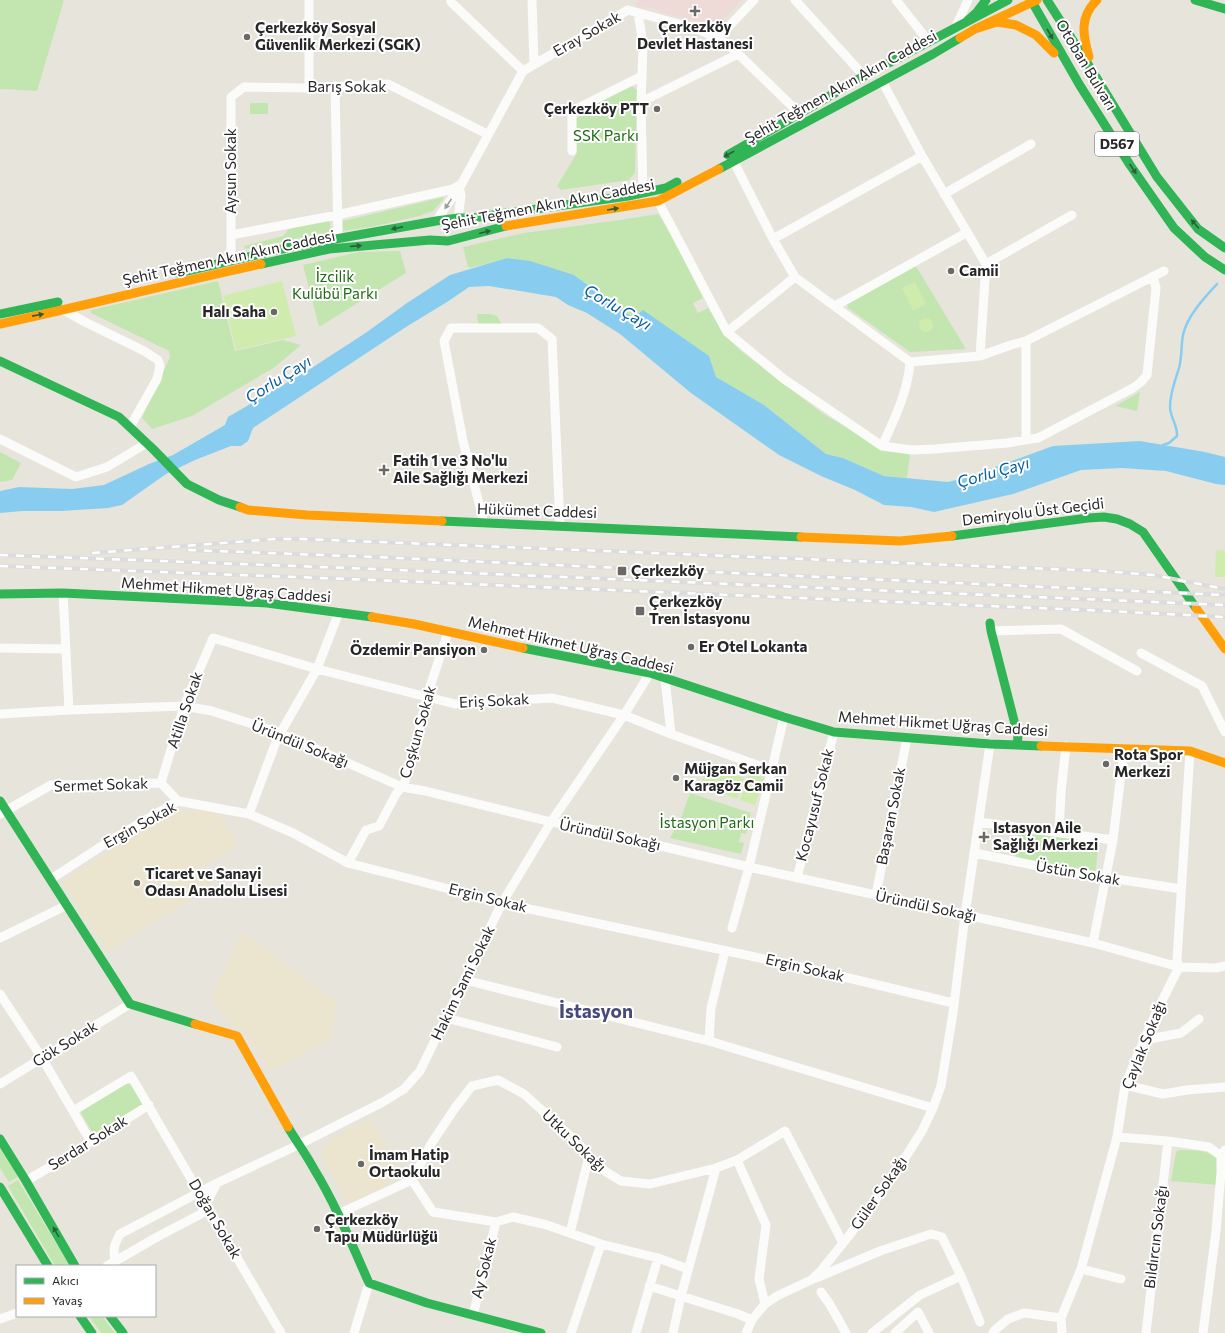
<svg xmlns="http://www.w3.org/2000/svg" width="1225" height="1333" font-family="Commissioner,sans-serif">
	<style>
		.education { fill: #ebe5cf }
		.medical { fill: #eedbd7 }
		.green { fill: #c3e6b1 }
		.pitch { fill: #cfebae }
		.water { fill: #88cdf0 }
		.lines { fill: none; stroke-linecap: round; stroke-linejoin: round }
		.stream { stroke: #88cdf0; stroke-width: 2.5 }
		.street { stroke: #fbfbfa; stroke-width: 9 }
		.fast { stroke: #30b455; stroke-width: 9 }
		.slow { stroke: #ff9f0a; stroke-width: 9 }
		.rail-casing { stroke: #dcdcde; stroke-width: 4 }
		.rail { stroke: #fff; stroke-width: 2.5; stroke-dasharray: 8; stroke-linecap: butt }
		.oneway { fill: #2b5f39 }
		.oneway2 { fill: #9c9c9b }
		.poi-dot { fill: #6a6966; stroke: #fff; stroke-width: 1.5 }
		.labels { text-anchor: middle; stroke-width: 4; stroke-linejoin: round; paint-order: stroke }
		.shield { fill: #fff; stroke: #686868; stroke-width: 1 }
		.shield-label { font-size: 14px; font-weight: bold; fill: #272727 }
		.poi-label { font-size: 15px; font-weight: bold; fill: #272727; stroke: #fff; text-anchor: start }
		.street-label { font-size: 15px; fill: #272727; stroke: #fff }
		.park-label { font-size: 15px; fill: #1e6913; stroke: #fff }
		.water-label { font-size: 16px; font-style: italic; fill: #035da0; stroke: #fff }
		.district-label { font-size: 19px; font-weight: bold; fill: #454a7b; stroke: #fff }
	</style>
	<rect width="100%" height="100%" fill="#e7e4dc"/>
	<path class="education" d="M174,810L217,811L238,845L202,868L213,885L107,952L62,881Z
		M242,932L336,1001L333,1038L271,1071L242,1029L232,1027L211,999Z
		M364,1120L373,1123L400,1172L398,1179L353,1203L345,1200L321,1155L330,1139Z"/>
	<path class="medical" d="M637,0H742L719,23L707,26L694,21L662,13L653,8L636,7Z"/>
	<path class="green" d="M0,0H64L37,91L0,89Z
		M630,85L637,90L635,173L629,180L561,190L557,186L577,153L576,119L586,109Z
		M250,103H268V114H250Z
		M444,197L443,200L433,211L419,216L376,226L343,231V221Z
		M658,214L669,230L703,298L693,303L698,313L708,308L723,333L741,351L822,413L863,437L910,454L907,478L884,476L843,458L826,454L764,405L715,377L709,356L633,318L574,275L507,258L471,268L468,267L463,247L524,233L620,220Z
		M328,220C332,224 330,227 330,232L245,249L244,246L283,236L289,229Z
		M400,251L406,273L319,327L303,265L359,252Z
		M916,266L966,349L910,352L848,308L847,304Z
		M218,281L235,351L283,340L301,345L275,367L192,416L152,429L142,418L170,357L169,351L91,313V310Z
		M477,314H490L497,316L503,326L479,327Z
		M1140,392L1137,411L1115,406Z
		M0,452L21,463L12,480L0,482Z
		M690,793L751,813L746,834L741,833L739,842L744,843L741,854L670,838L681,818Z
		M1019,830L1099,841L1095,875L1015,858Z
		M125,1084H130L132,1085L144,1104L98,1134L92,1132L81,1113V1111Z
		M0,1145L19,1176L9,1182L0,1168Z
		M1179,1150C1190,1150 1216,1149 1220,1163C1221,1167 1219,1179 1218,1185L1171,1181L1176,1152Z
		M18,1180L70,1266H55L8,1186Z
		M89,1316H102L115,1333H101Z"/>
	<path class="pitch" d="M282,281L296,336L236,350L223,296Z
		M915,282L926,304L913,311L902,288Z
		M919 325a7 7 0 1 1 14 0a7 7 0 1 1-14 0Z
		M1216,550L1225,551V577H1215Z
		M708,765L744,778L737,799L700,786Z
		M749,773L764,778L755,805L740,800Z"/>
	<path class="water" d="M507,258L530,261L574,275L633,318L643,310L709,356L716,377L764,405L826,454L843,458L884,476L948,482L968,477L1053,446L1140,441L1205,452L1225,457V485L1216,484L1166,471L1122,468L1081,470L1013,494L934,512L911,507L884,505L855,490L821,476L779,455L691,393L620,334L587,313L568,305L556,297L489,286L469,287L447,302L406,327L253,428L248,441L241,446H231L195,460L166,474L122,505L108,508L62,511H22L0,513V491L19,487L72,489L104,485L149,464L173,455L225,425L228,417L307,371L367,332L407,303L450,275Z"/>
	<g class="lines">
		<path class="stream" d="M1163,445L1169,443L1177,436C1178,426 1170,417 1170,407C1170,393 1175,381 1179,368C1182,357 1181,346 1183,335C1187,316 1204,298 1217,284"/>
		<path class="street" d="M451,0V2L523,71
			M532,0L534,65
			M795,0L864,76
			M896,0L929,42
			M638,13L643,44L642,76
			M957,24L968,0
			M718,38L754,0
			M882,81L922,156L986,264L1072,215
			M335,86L338,238
			M309,88V0
			M641,102L738,54
			M572,151V111L642,76L641,102L643,193
			M734,162L773,239L795,277L910,362L980,356L986,264
			M944,194L1031,144
			M658,201L727,332L784,379L882,446L912,450L935,449L1007,443L1038,438L1133,388L1141,382L1147,375L1156,288L1153,276
			M458,218L461,196L459,186
			M436,221L461,185L523,71L628,10L697,29L718,38L730,46L800,114
			M231,235L337,215L453,189L460,185
			M773,239L922,156
			M231,260V97L244,87L309,88L388,84L487,134
			M835,306L966,233
			M64,310L83,321L144,351L158,360L160,366L157,379L130,427
			M727,332L795,277
			M980,356L1011,345L1026,341L1164,271
			M0,439L76,477L107,467L147,443
			M1026,440V341
			M882,446C894,420 908,392 910,362
			M484,523L463,441L444,341L451,328H538L552,339L560,526
			M63,593L69,710
			M991,631L1061,629L1137,671
			M0,648L66,649
			M1141,653L1202,686L1225,732
			M665,678L671,734
			M0,714L69,710L184,706L212,711L280,733L402,787L425,791L551,822L573,825L749,867L1093,943L1179,967L1216,968L1225,966
			M161,783L184,706L213,638L317,669L455,704L552,698L624,715L671,734L771,770
			M161,783L178,801
			M0,814L51,785L161,783
			M249,814L277,739L317,669L339,612
			M979,822L1113,840
			M1059,833L1061,792L1066,746
			M975,853L1052,869L1181,889
			M348,863L366,830L379,826L396,794L404,784L412,759L427,696L448,632
			M797,878L834,732
			M51,879L108,842L178,801L249,814L293,833L348,863L407,878L502,903L811,969L953,1003
			M876,895L907,738
			M732,928L749,867L784,717
			M0,938L67,905
			M1093,943L1113,840L1124,749
			M465,980L709,1041L933,1108
			M0,994L42,1058L91,1142
			M446,1018L557,1047
			M1144,1040L1181,1033L1199,1019
			M709,1041L711,1008L725,951
			M0,1084L130,1004
			M1125,1085L1163,1094L1187,1090L1225,1087
			M73,1111L131,1076L281,1333
			M1117,1137L1168,1141L1209,1147L1221,1156
			M737,1160L785,1131L843,1243
			M412,1180L431,1144L455,1108L472,1086L498,1080L524,1094L576,1141L600,1168L621,1181L650,1184L716,1168L737,1160L766,1225L759,1279L765,1304
			M412,1180L433,1212L496,1222L513,1217L547,1225L601,1244L658,1258L688,1269
			M26,1181L60,1161L149,1105
			M338,1214L412,1180
			M570,1233L589,1156
			M115,1261C113,1249 114,1245 120,1234L217,1183
			M107,1266L157,1237L201,1214L217,1183L298,1145L383,1102L404,1089L420,1071L502,903L551,822L624,715L650,673
			M1081,1269L1121,1279
			M816,1278L880,1251L931,1234L942,1237L961,1276L980,1322
			M649,1286L738,1314L752,1320
			M821,1292L829,1303L846,1333
			M473,1315L496,1222
			M0,1319L17,1313
			M354,1333L369,1283
			M571,1333L601,1244
			M636,1333L658,1258
			M673,1333L681,1296L716,1168
			M746,1333L752,1320L759,1311L765,1304L777,1296L811,1280L819,1273L848,1237L898,1169L922,1131L933,1108L941,1086L953,1013L965,915L990,744
			M872,1333L920,1295L961,1276
			M895,1333L918,1312L929,1333
			M993,1333L994,1331L1008,1319L1024,1313L1061,1318
			M1062,1333L1061,1318L1081,1269L1117,1137L1125,1085L1154,1017L1179,967L1177,960L1190,751
			M1146,1333L1168,1141
			M1203,1333L1216,1231L1221,1173V1156L1225,1150"/>
		<path class="fast" d="M1031,0L1079,84L1130,165L1174,228L1205,257L1225,270
			M1047,0L1093,72L1157,177L1198,229L1225,248
			M1195,0L1225,9
			M967,21L977,12L986,0
			M728,155L864,76L1008,0
			M719,169L933,54L960,38
			M261,264L329,249L430,240L448,241L506,226
			M178,273L291,247L436,221L458,218H472L628,196L666,188L677,182
			M0,314L58,302
			M0,361L119,417L153,449L187,484L219,500L240,507
			M442,521L801,537
			M952,536L1088,518L1104,517L1117,519L1130,524L1143,532L1196,608
			M0,594L63,593L267,603L372,617
			M990,623L991,631L1018,736L1017,745
			M523,648L650,673L784,717L834,732L990,744L1041,746
			M0,801L130,1004L195,1024
			M288,1127C296,1141 306,1154 314,1169C336,1205 352,1245 369,1283L427,1303L541,1333
			M0,1139L26,1181L75,1266
			M0,1187L48,1266
			M80,1316L92,1333
			M110,1316L123,1333"/>
		<path class="slow" d="M975,29L997,22L1016,25L1036,35L1054,53
			M960,38L975,29L1037,0
			M1089,57C1083,35 1079,17 1097,0
			M506,226L658,201L719,169
			M0,324C87,305 174,283 261,264
			M240,507L248,510L307,515L442,521
			M801,537L900,541L952,536
			M1196,608L1225,649
			M372,617L414,624L523,648
			M1041,746L1190,751L1225,763
			M195,1024L237,1036L288,1127"/>
		<defs>
			<path id="rail" d="M188,550L374,557L1225,595
				M92,553L275,539H304L1102,571L1153,575L1225,589
				M0,555L374,569L1225,605
				M0,566L374,580L1108,611L1225,617"/>
		</defs>
		<use href="#rail" class="rail-casing"/>
		<use href="#rail" class="rail"/>
	</g>
	<defs><path id="oneway-solid" d="M-6-.8H1V-3.2L6.5 0L1 3.2V.8H-6Z"/></defs>
	<g class="oneway">
		<use href="#oneway-solid" transform="translate(1050 34) rotate(60)"/>
		<use href="#oneway-solid" transform="translate(729 154) rotate(151)"/>
		<use href="#oneway-solid" transform="translate(1133 169) rotate(56)"/>
		<use href="#oneway-solid" transform="translate(613 209) rotate(-9)"/>
		<use href="#oneway-solid" transform="translate(1195 224) rotate(-130)"/>
		<use href="#oneway-solid" transform="translate(397 228) rotate(169)"/>
		<use href="#oneway-solid" transform="translate(485 232) rotate(-14)"/>
		<use href="#oneway-solid" transform="translate(356 246) rotate(-5)"/>
		<use href="#oneway-solid" transform="translate(38 315) rotate(-11)"/>
		<use href="#oneway-solid" transform="translate(56 1232) rotate(-120)"/>
	</g>
	<use class="oneway2" href="#oneway-solid" transform="translate(448 204) rotate(124)"/>
	<g class="poi-dot">
		<path d="M693 5h4v4h4v4h-4v4h-4v-4h-4v-4h4z"/>
		<circle cx="247" cy="37" r="4"/>
		<circle cx="657" cy="109" r="4"/>
		<circle cx="951" cy="271" r="4"/>
		<circle cx="274" cy="312" r="4"/>
		<path d="M382 464h4v4h4v4h-4v4h-4v-4h-4v-4h4z"/>
		<rect x="617" y="566" width="10" height="10" rx="2"/>
		<rect x="635" y="606" width="10" height="10" rx="2"/>
		<circle cx="691" cy="647" r="4"/>
		<circle cx="484" cy="650" r="4"/>
		<circle cx="1106" cy="764" r="4"/>
		<circle cx="676" cy="778" r="4"/>
		<path d="M982 831h4v4h4v4h-4v4h-4v-4h-4v-4h4z"/>
		<circle cx="137" cy="883" r="4"/>
		<circle cx="361" cy="1164" r="4"/>
		<circle cx="317" cy="1229" r="4"/>
	</g>
	<g class="labels">
		<rect class="shield" x="1095" y="132" width="44" height="24" rx="3"/>
		<g class="shield-label">
			<text x="1117" y="149">D567</text>
		</g>
		<g class="poi-label">
			<text x="695" y="32" text-anchor="middle">Çerkezköy<tspan x="695" dy="17">Devlet Hastanesi</tspan></text>
			<text x="255" y="33">Çerkezköy Sosyal<tspan x="255" dy="17">Güvenlik Merkezi (SGK)</tspan></text>
			<text x="649" y="114" text-anchor="end">Çerkezköy PTT</text>
			<text x="959" y="276">Camii</text>
			<text x="266" y="317" text-anchor="end">Halı Saha</text>
			<text x="393" y="466">Fatih 1 ve 3 No'lu<tspan x="393" dy="17">Aile Sağlığı Merkezi</tspan></text>
			<text x="631" y="576">Çerkezköy</text>
			<text x="649" y="607">Çerkezköy<tspan x="649" dy="17">Tren İstasyonu</tspan></text>
			<text x="699" y="652">Er Otel Lokanta</text>
			<text x="476" y="655" text-anchor="end">Özdemir Pansiyon</text>
			<text x="1114" y="760">Rota Spor<tspan x="1114" dy="17">Merkezi</tspan></text>
			<text x="684" y="774">Müjgan Serkan<tspan x="684" dy="17">Karagöz Camii</tspan></text>
			<text x="993" y="833">Istasyon Aile<tspan x="993" dy="17">Sağlığı Merkezi</tspan></text>
			<text x="145" y="879">Ticaret ve Sanayi<tspan x="145" dy="17">Odası Anadolu Lisesi</tspan></text>
			<text x="369" y="1160">İmam Hatip<tspan x="369" dy="17">Ortaokulu</tspan></text>
			<text x="325" y="1225">Çerkezköy<tspan x="325" dy="17">Tapu Müdürlüğü</tspan></text>
		</g>
		<g class="street-label">
			<text transform="translate(587 34) rotate(-30)" y="5">Eray Sokak</text>
			<text transform="translate(1086 65) rotate(59)" y="5">Otoban Bulvarı</text>
			<text x="347" y="92">Barış Sokak</text>
			<text transform="translate(841 87) rotate(-29)" y="5">Şehit Teğmen Akın Akın Caddesi</text>
			<text transform="translate(231 171) rotate(-90)" y="5">Aysun Sokak</text>
			<text transform="translate(548 205) rotate(-11)" y="5">Şehit Teğmen Akın Akın Caddesi</text>
			<text transform="translate(229 258) rotate(-12)" y="5">Şehit Teğmen Akın Akın Caddesi</text>
			<text transform="translate(537 511) rotate(2)" y="5">Hükümet Caddesi</text>
			<text transform="translate(1033 512) rotate(-7)" y="5">Demiryolu Üst Geçidi</text>
			<text transform="translate(226 590) rotate(4)" y="5">Mehmet Hikmet Uğraş Caddesi</text>
			<text transform="translate(571 645) rotate(13)" y="5">Mehmet Hikmet Uğraş Caddesi</text>
			<text transform="translate(494 701) rotate(-3)" y="5">Eriş Sokak</text>
			<text transform="translate(185 710) rotate(-71)" y="5">Atilla Sokak</text>
			<text transform="translate(943 724) rotate(4)" y="5">Mehmet Hikmet Uğraş Caddesi</text>
			<text transform="translate(418 732) rotate(-74)" y="5">Coşkun Sokak</text>
			<text transform="translate(300 744) rotate(22)" y="5">Üründül Sokağı</text>
			<text transform="translate(101 785) rotate(-2)" y="5">Sermet Sokak</text>
			<text transform="translate(815 805) rotate(-76)" y="5">Kocayusuf Sokak</text>
			<text transform="translate(891 816) rotate(-79)" y="5">Başaran Sokak</text>
			<text transform="translate(140 825) rotate(-29)" y="5">Ergin Sokak</text>
			<text transform="translate(610 835) rotate(12)" y="5">Üründül Sokağı</text>
			<text transform="translate(1078 873) rotate(10)" y="5">Üstün Sokak</text>
			<text transform="translate(488 898) rotate(14)" y="5">Ergin Sokak</text>
			<text transform="translate(926 906) rotate(12)" y="5">Üründül Sokağı</text>
			<text transform="translate(805 968) rotate(13)" y="5">Ergin Sokak</text>
			<text transform="translate(463 983) rotate(-64)" y="5">Hakim Sami Sokak</text>
			<text transform="translate(65 1044) rotate(-32)" y="5">Gök Sokak</text>
			<text transform="translate(1144 1045) rotate(-68)" y="5">Çaylak Sokağı</text>
			<text transform="translate(574 1141) rotate(44)" y="5">Utku Sokağı</text>
			<text transform="translate(88 1143) rotate(-32)" y="5">Serdar Sokak</text>
			<text transform="translate(879 1193) rotate(-55)" y="5">Güler Sokağı</text>
			<text transform="translate(215 1219) rotate(60)" y="5">Doğan Sokak</text>
			<text transform="translate(1156 1237) rotate(-83)" y="5">Bıldırcın Sokağı</text>
			<text transform="translate(484 1268) rotate(-76)" y="5">Ay Sokak</text>
		</g>
		<g class="park-label">
			<text x="606" y="141">SSK Parkı</text>
			<text x="335" y="282">İzcilik<tspan x="335" dy="17">Kulübü Parkı</tspan></text>
			<text x="707" y="828">İstasyon Parkı</text>
		</g>
		<g class="water-label">
			<text transform="translate(618 307) rotate(30)" y="6">Çorlu Çayı</text>
			<text transform="translate(278 379) rotate(-32)" y="6">Çorlu Çayı</text>
			<text transform="translate(993 472) rotate(-16)" y="6">Çorlu Çayı</text>
		</g>
		<g class="district-label">
			<text x="596" y="1018">İstasyon</text>
		</g>
	</g>
	<rect x="16" y="1265" width="140" height="52" fill="#ffffff" stroke="#a9a9a9"/>
	<rect x="24" y="1278" width="20" height="6" fill="#30b455" stroke="#a9a9a9"/>
	<text x="52" y="1285" font-size="12" fill="#272727">Akıcı</text>
	<rect x="24" y="1298" width="20" height="6" fill="#ff9f0a" stroke="#a9a9a9"/>
	<text x="52" y="1305" font-size="12" fill="#272727">Yavaş</text>
</svg>
